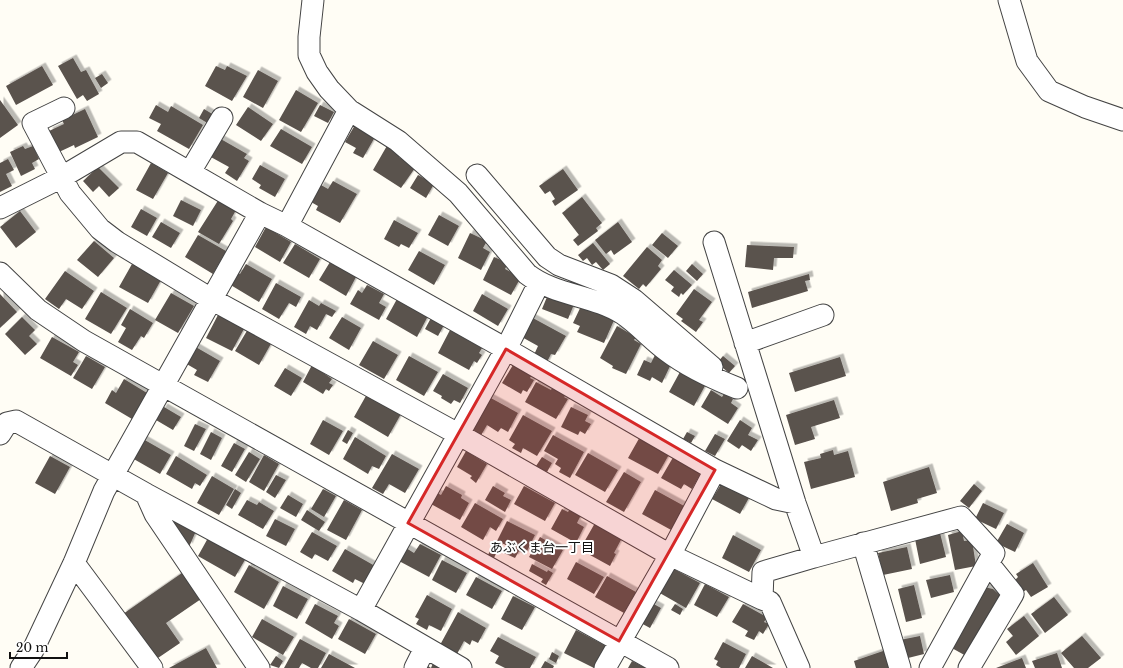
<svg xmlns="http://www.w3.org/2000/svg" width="1123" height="668" font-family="'Libre Baskerville','Noto Sans JP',serif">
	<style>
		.building { fill: #5a524d; filter: url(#shadow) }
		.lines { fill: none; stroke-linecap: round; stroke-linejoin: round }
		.minor-casing { stroke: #444; stroke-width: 23 }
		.minor { stroke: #fff; stroke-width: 21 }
		.marked { fill: #d62828; fill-opacity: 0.2; stroke: #d62828; stroke-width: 3; stroke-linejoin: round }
		.labels { text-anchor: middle; stroke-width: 4; stroke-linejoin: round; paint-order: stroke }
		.neighbourhood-label { font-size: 13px; fill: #111; stroke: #fff }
	</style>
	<defs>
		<filter id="shadow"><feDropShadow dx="3.5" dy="-3.5" stdDeviation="0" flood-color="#0004"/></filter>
	</defs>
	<rect width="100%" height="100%" fill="#fffdf5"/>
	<path class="building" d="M73,58L81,72L86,70L99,94L87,101L83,95L77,99L58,66Z
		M42,66L53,85L16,105L6,86Z
		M216,66L225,70L227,66L247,76L232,101L205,86Z
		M258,70L278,81L263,108L243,97Z
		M102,74L108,83L101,88L95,78Z
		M296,90L318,103L301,132L279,120Z
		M0,100L18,125L0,138Z
		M156,105L168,112L171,106L203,125L189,149L157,131L161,124L149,118Z
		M320,105L334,112L328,123L314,116Z
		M248,107L273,124L261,141L236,125Z
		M85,109L98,137L75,148L74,145L59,152L49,131L64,124L62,120Z
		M204,109L214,115L209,124L199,118Z
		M355,125L375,137L363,158L353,153L356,148L345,142Z
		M281,129L312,147L302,164L270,146Z
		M219,138L247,154L244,158L249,161L237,181L225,173L229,167L209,156Z
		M388,144L402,152L399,157L415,168L401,188L373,170Z
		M23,146L25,149L33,146L39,159L32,163L35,169L21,176L10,152Z
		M8,159L14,170L6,174L12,186L0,192V163Z
		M151,163L168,173L153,199L136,190Z
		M260,165L285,179L275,197L259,188L261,185L252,179Z
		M98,167L119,188L109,197L99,186L93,192L83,181Z
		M563,169L578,190L555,206L552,201L555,199L550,191L545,194L539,186Z
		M418,175L434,184L426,198L410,188Z
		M333,181L357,194L340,223L316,210L318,206L311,202L321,185L328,189Z
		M582,197L602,223L596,228L598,231L578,246L573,240L579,235L562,213Z
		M219,199L236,210L231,219L233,221L219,244L198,232Z
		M181,200L201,210L193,226L173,216Z
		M141,209L157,218L147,236L131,227Z
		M20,211L36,232L16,248L0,227Z
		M439,215L459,226L448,246L428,235Z
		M394,220L418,233L409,248L401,244L399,247L384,239Z
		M161,222L180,233L171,248L152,237Z
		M618,222L632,242L614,255L611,250L606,254L595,240Z
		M266,227L291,242L280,262L255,247Z
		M470,233L487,241L483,248L490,252L481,270L458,258Z
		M662,233L678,246L668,258L652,245Z
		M198,235L226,251L213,274L185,257Z
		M94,241L114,258L98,277L77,260Z
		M593,243L610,264L603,270L596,262L592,265L587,258L583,261L578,255Z
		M295,244L320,259L309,278L283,263Z
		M747,245L794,247L793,258H774L773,270L745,267Z
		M647,247L662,260L658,266L661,269L646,287L643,284L639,289L623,276Z
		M419,251L445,265L434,285L408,270Z
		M494,257L508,263L505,269L521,277L511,295L483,280Z
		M330,262L356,277L346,296L319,280Z
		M132,264L161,280L148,303L119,287Z
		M246,264L272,279L259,302L229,284L236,272L240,274Z
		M692,264L703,274L697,281L686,271Z
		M674,270L692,285L683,295L681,293L679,297L671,291L674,287L665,280Z
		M65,271L94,291L82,309L66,299L59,309L45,299Z
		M809,274L810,280L805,281L808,291L752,308L748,292Z
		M276,283L301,297L296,307L289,303L279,319L262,309Z
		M367,285L384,294L379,303L386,307L379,320L350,304L358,290L362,293Z
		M694,289L712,302L699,320L703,322L696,332L681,321L683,319L676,314Z
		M101,292L127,308L111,334L85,319Z
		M549,292L575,302L568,319L542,309Z
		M171,293L194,306L178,333L155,320Z
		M0,294L17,312L0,328Z
		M482,294L508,309L498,326L473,311Z
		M397,299L428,316L417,337L386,319Z
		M309,300L319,306L321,303L336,311L332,317L326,314L317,330L310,326L306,334L294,327Z
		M582,304L615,318L604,343L577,332L580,326L573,323Z
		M130,309L153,323L144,338L141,336L132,350L118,342L126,328L121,325Z
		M219,313L245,327L232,351L206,338Z
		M22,317L35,330L29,336L37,344L25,355L5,334Z
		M342,317L361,328L349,350L329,338Z
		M531,317L566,336L555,355L551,354L546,364L533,357L538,346L520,336Z
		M431,318L444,325L438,336L425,329Z
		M617,326L636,337L634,340L641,344L626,374L612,368L613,366L600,358Z
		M248,329L272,342L259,365L235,351Z
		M450,330L482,348L479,353L482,355L477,363L474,361L469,370L438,353Z
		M52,337L79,352L73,362L78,365L71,376L40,358Z
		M373,341L398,355L384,379L359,365Z
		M194,346L220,361L208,382L194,375L197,370L185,363Z
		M655,355L671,364L662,383L652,377L650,381L637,375L644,360L651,363Z
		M86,356L105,367L92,389L73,378Z
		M409,356L438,372L424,396L396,380Z
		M723,356L735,366L729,373L717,363Z
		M840,357L846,376L795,392L789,373Z
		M312,365L332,379L329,383L333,385L329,391L326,389L323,394L303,382Z
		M513,365L532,375L530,378L534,380L527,392L523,390L521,394L502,383Z
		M285,368L302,378L291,396L274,386Z
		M681,370L706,384L694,406L669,392Z
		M443,374L468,388L460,403L454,400L451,404L441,398L442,396L433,391Z
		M124,379L147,393L132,419L105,403L112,390L116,393Z
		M536,382L551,390L553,386L567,394L564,397L568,399L556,419L525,402Z
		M711,390L722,397L724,394L733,399L731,403L738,408L728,424L701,407Z
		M367,394L401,414L388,437L354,417Z
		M489,397L518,413L508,432L501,428L498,432L487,425L480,437L470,431Z
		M834,400L840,418L811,427L815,439L795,445L786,415Z
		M164,407L181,417L173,430L156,420Z
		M571,407L588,415L585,421L591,424L585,434L580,431L578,435L561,427Z
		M523,415L552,431L537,456L523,448L521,453L512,448L515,444L509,440Z
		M323,420L343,431L329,455L310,444Z
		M740,420L752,428L748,435L758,440L751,451L742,445L739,449L727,441Z
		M195,424L206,429L194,451L184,446Z
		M348,430L353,433L347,444L342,441Z
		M211,432L222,438L211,460L200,454Z
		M687,432L695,436L691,443L683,439Z
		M715,434L725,439L715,456L705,451Z
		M553,435L584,452L570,478L559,472L561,468L555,464L558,459L544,451Z
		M641,435L671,451L658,474L628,458Z
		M355,437L386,456L379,469L372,466L368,474L343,459Z
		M143,439L171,455L160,474L132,458Z
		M234,443L245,449L232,472L221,466Z
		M833,450L834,455L848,451L855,477L811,489L804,462L821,458L820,454Z
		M466,451L487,464L476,483L470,478L472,476L457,467Z
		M249,452L260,459L246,482L235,475Z
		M588,453L618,470L605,492L575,475Z
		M392,454L419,469L405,493L389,484L383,494L372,488Z
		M675,454L703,469L692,489L684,484L681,489L661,478Z
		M264,455L279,464L264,491L249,482Z
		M50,456L70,467L55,494L35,483Z
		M176,456L207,475L200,486L195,483L192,489L166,474Z
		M542,457L552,463L547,472L536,466Z
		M929,467L937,493L917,499L918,503L891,511L883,482Z
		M624,472L641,482L624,512L606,502Z
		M276,475L286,480L275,498L266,492Z
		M212,476L234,489L219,515L197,503Z
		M723,481L750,496L740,514L712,499Z
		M974,484L982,491L969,508L960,501Z
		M446,486L462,495L461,498L469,503L460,520L431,504L437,493L441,495Z
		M493,486L505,493L503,496L511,500L505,512L485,500Z
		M524,486L555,503L545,521L514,504Z
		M235,489L241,493L232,509L226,505Z
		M323,489L336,496L324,517L311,509Z
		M655,490L686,507L673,531L642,514Z
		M288,495L303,504L296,517L280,508Z
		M247,500L257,505L259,502L274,511L263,529L238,515Z
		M344,500L362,510L346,540L327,530Z
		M475,503L503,519L496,531L490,527L483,540L461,527Z
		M983,503L1004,513L996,529L975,519Z
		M562,509L568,512L570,509L581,515L577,523L584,527L576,543L551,529Z
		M307,510L325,522L319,531L301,520Z
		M175,518L196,531L189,547L170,526Z
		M275,519L295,529L286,546L266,536Z
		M507,521L535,535L525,555L519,551L515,558L504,553L508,546L497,541Z
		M595,523L623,536L614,553L616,554L610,566L590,555L593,549L583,544Z
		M1007,524L1024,533L1015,552L996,543Z
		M962,531L964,541L972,540L976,566L955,570L948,535Z
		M312,532L337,546L328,561L315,554L312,559L300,552Z
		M940,533L946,557L920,564L915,539Z
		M733,535L761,550L749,572L722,558Z
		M540,537L563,550L552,569L529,557Z
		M208,538L246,558L235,577L198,556Z
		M420,544L441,555L429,577L399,561L406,548L414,553Z
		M493,544L499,547L494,558L488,555Z
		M907,547L912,569L883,575L878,553Z
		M345,549L375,566L365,584L355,579L353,583L332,571Z
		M442,560L467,573L456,593L432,580Z
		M576,562L604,577L594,594L567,579Z
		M1033,563L1048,587L1031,597L1026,590L1023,592L1015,580L1018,577L1016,574Z
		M532,564L547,572L548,570L553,573L546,585L541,582L543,579L529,571Z
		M249,565L279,582L264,609L234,592Z
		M672,568L700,583L686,608L658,592Z
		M182,573L201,599L166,623L180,643L155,660L123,614Z
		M950,575L954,592L931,598L926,580Z
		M607,576L636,592L624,613L595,597Z
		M476,577L502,591L492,609L466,595Z
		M705,584L729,597L717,617L694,605Z
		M914,585L922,618L906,622L898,589Z
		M283,586L308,599L297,619L273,606Z
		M984,587L993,589L1002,597L968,657L950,647Z
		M427,595L452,609L441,631L429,625L427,630L416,624L419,619L415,617Z
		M513,596L535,607L522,630L501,619Z
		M1054,597L1068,615L1045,633L1031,614Z
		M650,602L661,608L650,628L639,622Z
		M315,604L338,616L334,623L339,626L332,639L305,623Z
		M675,604L683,609L680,615L671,610Z
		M743,604L767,617L764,622L769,624L763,634L759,631L754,640L745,636L748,631L732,622Z
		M458,612L486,628L478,643L472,640L470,645L464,641L457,654L440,645Z
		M1024,616L1039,636L1016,655L1006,642L1013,636L1007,629Z
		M262,619L294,637L283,655L252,637Z
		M349,619L376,634L365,654L338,639Z
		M576,630L606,646L594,668L564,653Z
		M920,636L924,654L904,659L900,640Z
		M1082,636L1101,658L1088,668H1074L1061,653Z
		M498,637L536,657L530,668H505L495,663L499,656L490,651Z
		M300,639L326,653L318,668H311L302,663L299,668H284Z
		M723,642L746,654L739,668H721L716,665L718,661L714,659Z
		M206,648L217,668H169Z
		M886,650L892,668H856L854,661Z
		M552,652L559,656L556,663L549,659Z
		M1057,653L1062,668H1035L1032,661Z
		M329,654L355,668H321Z
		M276,656L283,661L279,668L270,665Z
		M752,656L773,668H745Z
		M1022,658L1026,668H996Z
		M545,661L554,666L553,668H541Z
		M632,661L646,668H628Z
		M433,663L442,668H426L428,666L431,668Z"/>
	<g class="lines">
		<defs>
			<path id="minor" d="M313,0L309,37V55L317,72L329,89L349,110L398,141L458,193L527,274C555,296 594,295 623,314C638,324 652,340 667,351C688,367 712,378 737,388
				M1009,0L1027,61L1049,91L1085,107L1123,120
				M64,108L33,123L70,193L100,229L117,242L211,299L458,434L670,555L762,599
				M190,172L222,118
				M477,175L547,257L559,265L611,285L634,300L712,367
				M0,208L62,177L121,142H137L260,213L287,226L506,349L715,470L776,499L795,503
				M287,226L349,110
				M714,242L795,503L814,557L961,517L994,553L988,563L1013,594L969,668
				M0,273L38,310L84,341L668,668
				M745,343L823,315
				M0,434L7,423L16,421L146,494L155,514L259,668
				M146,494L361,610L461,668
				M863,543L900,668
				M74,563L152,668
				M361,610L506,349L539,283
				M21,668L33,650L74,563L104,491L260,213
				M415,668L425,648
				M605,668L670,555L715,470
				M799,668L770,602L762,599L763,572L814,557
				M930,668L988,563"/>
		</defs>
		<use href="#minor" class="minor-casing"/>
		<use href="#minor" class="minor"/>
	</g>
	<path class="marked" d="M506,349L715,470L619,641L408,523Z"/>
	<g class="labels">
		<g class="neighbourhood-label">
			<text x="542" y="552">あぶくま台一丁目</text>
		</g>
	</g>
	<path d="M10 652v6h57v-6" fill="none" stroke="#111111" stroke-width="2"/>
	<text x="16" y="652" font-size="12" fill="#111111" stroke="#ffffff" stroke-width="3" paint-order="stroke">20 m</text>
</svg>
